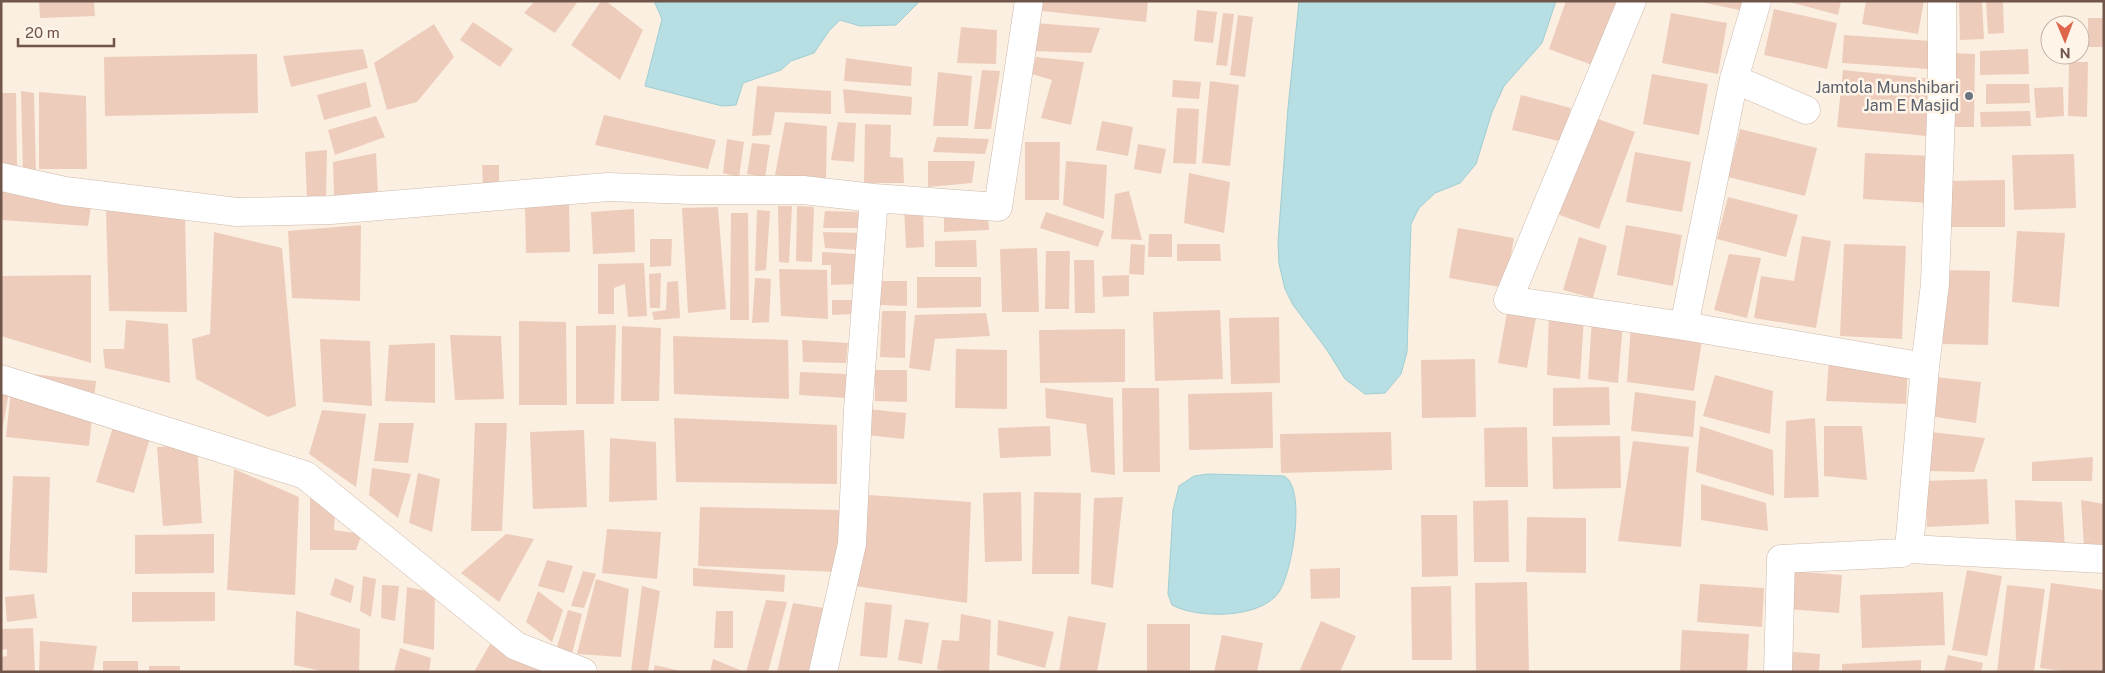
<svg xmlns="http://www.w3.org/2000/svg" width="2105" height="673" font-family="'Public Sans',sans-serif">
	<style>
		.water { fill: #b7dee2; stroke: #9eced3 }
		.building { fill: #ecb }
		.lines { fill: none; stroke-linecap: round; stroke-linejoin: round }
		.minor-casing { stroke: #cdb9ac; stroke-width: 29 }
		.minor { stroke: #fff; stroke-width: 28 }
		.worship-dot { fill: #6b7280; stroke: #fef4e7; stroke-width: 2 }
		.labels { text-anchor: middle; stroke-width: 5; stroke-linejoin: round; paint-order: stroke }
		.worship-label { font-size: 16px; fill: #5b616d; stroke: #fef4e7; text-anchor: end }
	</style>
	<rect width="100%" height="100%" fill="#faefe1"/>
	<path class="water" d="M654,1H920L896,25L860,26L840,20L829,31L814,53L791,61L781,70L743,83L736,105L722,106L645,86L662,19Z
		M1299,1H1556L1542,43L1504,86L1492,112L1476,164L1460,183L1435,193L1419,208L1411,224L1407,352L1401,374L1385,393L1365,394L1345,379L1327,350L1293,305L1285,289L1279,264L1278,242L1288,108Z
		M1208,474L1284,476C1307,488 1292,573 1279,592C1261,619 1198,619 1172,605L1168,594L1173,510L1179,486L1194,476Z"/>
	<path class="building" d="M39,1H94L95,16L40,18Z
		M535,1H578L555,33L524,13Z
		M601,1H606L643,30L620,80L571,45Z
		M1043,1H1148L1146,22L1042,11Z
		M1566,1H1634L1608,71L1549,49Z
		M1696,1H1746L1744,11Z
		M1786,1H1841L1838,15Z
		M1866,1H1924L1918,34L1862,24Z
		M1959,1H1982L1984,39L1960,40Z
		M1986,1H2003L2004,33L1988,34Z
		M1774,9L1837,23L1827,69L1764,55Z
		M1197,10L1217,12L1213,43L1194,41Z
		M1223,13L1234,14L1227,66L1216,65Z
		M1671,13L1727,23L1718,74L1662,63Z
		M1238,15L1253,17L1245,77L1230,75Z
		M2088,18H2104V47H2088Z
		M473,22L513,49L500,67L460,40Z
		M1034,23L1100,28L1091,53L1033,51Z
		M434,24L454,57L417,102L387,110L374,63Z
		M961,27L997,30L996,64L957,63Z
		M1844,35L1931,41L1929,69L1842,63Z
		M363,49L368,68L291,87L283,56Z
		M2028,49L2029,74L1980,75V51Z
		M1952,53L1975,54L1974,127H1952Z
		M257,54L258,113L105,116L104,57Z
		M1036,57L1084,62L1071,125L1041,118L1052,80L1032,74Z
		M846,58L912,67L911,86L844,81Z
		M2069,62H2088L2087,117L2068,116Z
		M982,70L1000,71L991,129H974Z
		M1843,70L1932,79L1926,136L1837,127Z
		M938,72L972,76L968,126H933Z
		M1652,74L1708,84L1699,135L1643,124Z
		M1173,80L1201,82L1199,99L1172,97Z
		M1210,81L1239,85L1230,166L1202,163Z
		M366,82L371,107L324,120L317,95Z
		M1986,84H2029L2030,103L1986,104Z
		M757,86L831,91V114L775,112L771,135L752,136Z
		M2063,87L2064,116L2036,118L2034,88Z
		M843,89L912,97L911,115L845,113Z
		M21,91L34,93L36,174L23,173Z
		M39,92L86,96L87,169H39Z
		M1,93H16L17,166L1,165Z
		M1521,95L1571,108L1563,142L1512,130Z
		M1177,108L1199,109L1196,164L1173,163Z
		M1575,111L1635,132L1599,229L1540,208Z
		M2030,111L2031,126L1981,127L1980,112Z
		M604,115L716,140L708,169L595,145Z
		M376,116L385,137L335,155L328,130Z
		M1102,121L1133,127L1128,156L1096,150Z
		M785,122L827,126L826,179L775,175Z
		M838,122L856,123L854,162L831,160Z
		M865,124L891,125L890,157L903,158L904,183H864Z
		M1740,129L1817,148L1805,196L1728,177Z
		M937,137L989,139L985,154L933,152Z
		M727,139L744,142L739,177L723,173Z
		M1025,142H1060L1059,200H1025Z
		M752,143L770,145L765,177L747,174Z
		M1138,144L1166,149L1161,174L1134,169Z
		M327,150L326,198L307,199L305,152Z
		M1635,152L1691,162L1682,212L1626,202Z
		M376,153L378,195H334L333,162Z
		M1865,153L1933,156L1930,203L1863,199Z
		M2074,154L2076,208L2014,210L2012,155Z
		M928,161H975L972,183L928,187Z
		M1066,161L1107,165L1104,219L1063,205Z
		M482,165H499V185H483Z
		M1189,173L1230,182L1224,233L1184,223Z
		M2005,180V227H1945V181Z
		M1,189L91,207L88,226L2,220Z
		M1129,191L1142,240L1111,239L1115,194Z
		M1728,197L1798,215L1786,257L1717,239Z
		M569,202L570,252L526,253L525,203Z
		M923,204L924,247L906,248L904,205Z
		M778,206H792L789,263L779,262Z
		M797,206L814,207L812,262L796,261Z
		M718,207L726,309L688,313L682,208Z
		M634,209L635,252L593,254L591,212Z
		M757,210L770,211L766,270L755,271Z
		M106,211L185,214L187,312L109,311Z
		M825,211L861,212L858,228H823Z
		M1046,212L1104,231L1098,247L1040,228Z
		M731,213H748L749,320H730Z
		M988,215L989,230L944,232V218Z
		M361,225L360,301L292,298L288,231Z
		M1626,225L1682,235L1673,286L1617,275Z
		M1458,228L1514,238L1505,288L1449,278Z
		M2017,231L2065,233L2059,307L2012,302Z
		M214,232L282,248L296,406L268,417L196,379L192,339L210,334Z
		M823,232L860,233L857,250L825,248Z
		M1149,234H1172V257H1148Z
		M1802,236L1831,241L1816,328L1754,318L1761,276L1794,281Z
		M1579,237L1607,246L1593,298L1563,290Z
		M650,239H672L671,266L650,267Z
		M976,240L977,267H935V241Z
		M1131,244L1145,245L1144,275L1129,274Z
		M1177,244H1220L1221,261H1177Z
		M1844,244L1906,246L1902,339L1840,336Z
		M1037,248L1039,312H1002L1000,249Z
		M1046,251H1070L1069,309H1045Z
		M822,252L856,254L858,284L831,285V265H822Z
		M1729,254L1761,258L1747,318L1714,310Z
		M1074,260H1094L1095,313H1075Z
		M644,263L647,316L628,317L625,284L614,288V314H598V264Z
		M779,269L827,270L828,319L781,316Z
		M1944,270L1990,271L1988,345L1943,344Z
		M661,273L660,308H650L649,274Z
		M91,275V363L1,336V276Z
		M1129,275V296L1103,297L1102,276Z
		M917,277H981V307L917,308Z
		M755,278L771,279L769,322L752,323Z
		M678,281L680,318L654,320L652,312L666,310L667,282Z
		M880,281H907V306L879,305Z
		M832,300H858L856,314L832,315Z
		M1508,307L1537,312L1527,368L1498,363Z
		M1220,310L1223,379L1155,381L1153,312Z
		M882,311H906L905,358L880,357Z
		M986,313L990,336L935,339L930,371L909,368L915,315Z
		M1549,313L1584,318L1580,379L1547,375Z
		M1279,317L1280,383L1231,384L1229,318Z
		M1592,319L1623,322L1618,383L1588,379Z
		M126,320L168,324L170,383L105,368L103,349H124Z
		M519,321L566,322L567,405H519Z
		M616,325L614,404H576V326Z
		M1631,325L1702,340L1694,391L1627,382Z
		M622,326L661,328L659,401H621Z
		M1125,329V382L1040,383L1039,330Z
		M450,335L501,336L504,399L455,400Z
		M673,336L788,340L789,399L674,394Z
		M320,339L370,341L372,406L323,402Z
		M802,340L848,343L846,363L803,362Z
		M435,343V403L385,401L389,345Z
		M956,349L1007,350V409L955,408Z
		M1475,359L1476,417L1422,418L1421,360Z
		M1829,359L1908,365L1906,404L1826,401Z
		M875,370H907V402L875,401Z
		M13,372L96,381L89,446L6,437Z
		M800,372L847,374V398L799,395Z
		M1715,375L1773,391L1770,434L1703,416Z
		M1935,377L1981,382L1976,423L1929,416Z
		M1,385L10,386L2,431H1Z
		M1609,387L1610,425L1553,426V388Z
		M1045,388L1113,398L1115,475L1091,472L1086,424L1046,418Z
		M1122,388H1159L1160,472H1123Z
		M1272,392L1273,448L1189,450L1188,394Z
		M1635,392L1696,401L1693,437L1631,431Z
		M868,409L906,413L904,439L866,435Z
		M322,410L366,414L356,487L309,454Z
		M674,418L837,425V484L676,482Z
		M1815,418L1819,497L1784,498L1786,421Z
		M379,423H414L408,463L374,461Z
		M475,423H507L502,531H471Z
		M1050,426L1051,456L1000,458L998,428Z
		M1700,426L1773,450L1774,496L1696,472Z
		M1824,426H1862L1867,480L1824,476Z
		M113,427L150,438L134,493L96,482Z
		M1527,427L1528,487H1485L1484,428Z
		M584,430L587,507L533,509L530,432Z
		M1391,432L1392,470L1281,473L1280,434Z
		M1931,432L1985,438L1974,472L1929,471Z
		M1620,436L1621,488L1553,489L1552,437Z
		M610,438L656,442L657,500L609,502Z
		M1633,441L1689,447L1681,547L1618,541Z
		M197,444L202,523L163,526L157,447Z
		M2093,457L2092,481H2032V462Z
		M372,468L411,474L398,518L369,495Z
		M234,469L299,497L295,595L227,590Z
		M418,473L440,479L432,532L409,523Z
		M13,476L50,477L47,573L9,570Z
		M1987,479L1989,524L1927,527L1925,481Z
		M1701,484L1766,503L1768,531L1701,520Z
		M1021,492L1022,561L985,562L983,493Z
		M1034,492L1081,493L1079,574H1032Z
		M869,495L971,502L967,603L855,586Z
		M310,497L335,513L334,530L362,534L356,550H310Z
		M1123,497L1113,588L1091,584L1094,498Z
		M1508,500L1509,562H1474L1473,501Z
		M2015,500L2062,502L2065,548L2016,542Z
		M2081,500L2104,504V548L2084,546Z
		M700,507L842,510L835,572L698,566Z
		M1421,515H1457L1458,576L1422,577Z
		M1527,517L1586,518V573L1526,572Z
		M607,529L661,532L657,579L602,573Z
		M214,534V573L135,574V535Z
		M506,534L534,539L499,602L461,573Z
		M547,560L573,566L564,593L538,586Z
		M693,568L785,575L784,592L693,586Z
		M1340,568V598L1311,599L1310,569Z
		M1777,570L1842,575L1839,613L1775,608Z
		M1967,570L2002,576L1987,656L1952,650Z
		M583,571L596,574L584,608L571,606Z
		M363,576L376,579L371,617L360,611Z
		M335,578L354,586L351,603L330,595Z
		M596,579L629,589L621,657L577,654Z
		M1527,582L1529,672H1476L1475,583Z
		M2051,583L2104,590V672H2069L2040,668Z
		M1700,584L1764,588L1762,627L1697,622Z
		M382,585L399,586L395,621L381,618Z
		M2007,585L2045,589L2034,672H1997Z
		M642,586L660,591L648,672H631Z
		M1451,586L1452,660H1412L1411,587Z
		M407,587L435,593L434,650L403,643Z
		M538,591L563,610L552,642L526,622Z
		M132,592H215V621L132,622Z
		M1943,592L1945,645L1862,648L1860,595Z
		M34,594L37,618L7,622L5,597Z
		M766,600L787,602L768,672H746Z
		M865,602L892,605L887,658L860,656Z
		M793,603L830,609L815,672H777Z
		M568,610L582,614L572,654L557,647Z
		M296,611L360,629L359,672H326L294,665Z
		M716,611H733V648H714Z
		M961,614L991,620L989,672H953L937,669L942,640L959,641Z
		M1068,616L1106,623L1097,672H1059Z
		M905,619L929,623L922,664L898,660Z
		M998,620L1054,632L1045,668L997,655Z
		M1321,621L1356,636L1340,672H1299Z
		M1147,624H1190V672H1147Z
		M33,628L35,672H1V657L7,656V649L1,650V629Z
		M1682,630L1749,634L1747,672H1680Z
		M1222,635L1263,643L1257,672H1214Z
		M40,641L97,646L93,672H39Z
		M490,644L543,672H474Z
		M400,648L431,658L429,672H394Z
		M1768,650L1820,654L1819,672H1767Z
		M1948,655L1983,663L1981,672H1944Z
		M713,659L740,670V672H710Z
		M1921,660V672H1842V664Z
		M103,661H138V672H103Z
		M655,665L680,671V672H653Z
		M149,666H180V672H149Z"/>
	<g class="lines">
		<defs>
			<path id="minor" d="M1632,1L1508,300L1684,326L1925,367L1909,549L2104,559
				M1757,1L1734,79L1806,110
				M1,177L65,191L237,212L331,210L608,187L691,190H803L874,198
				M1684,326L1734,79
				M1925,367L1935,284L1942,84V1
				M1,379L305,475L516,646L583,672
				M823,672L852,544L858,410L874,198L998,207L1029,1
				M1778,672L1781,559L1902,553"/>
		</defs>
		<use href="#minor" class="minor-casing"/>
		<use href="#minor" class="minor"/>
	</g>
	<circle class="worship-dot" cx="1969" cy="96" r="5"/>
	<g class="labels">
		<g class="worship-label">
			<text x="1959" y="93">Jamtola Munshibari<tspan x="1959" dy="18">Jam E Masjid</tspan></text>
		</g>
	</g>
	<rect width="2105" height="673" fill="none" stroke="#70554a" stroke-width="5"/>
	<g transform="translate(2065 40) rotate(179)"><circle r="24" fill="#fef4e7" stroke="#c5b4a8"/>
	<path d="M0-4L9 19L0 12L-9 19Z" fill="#de664d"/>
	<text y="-8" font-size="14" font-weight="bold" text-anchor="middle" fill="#70554a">N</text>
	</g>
	<path d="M18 38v8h96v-8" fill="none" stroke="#70554a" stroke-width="2.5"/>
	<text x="25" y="38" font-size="15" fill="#70554a" stroke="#fef4e7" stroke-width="4" paint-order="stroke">20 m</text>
</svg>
